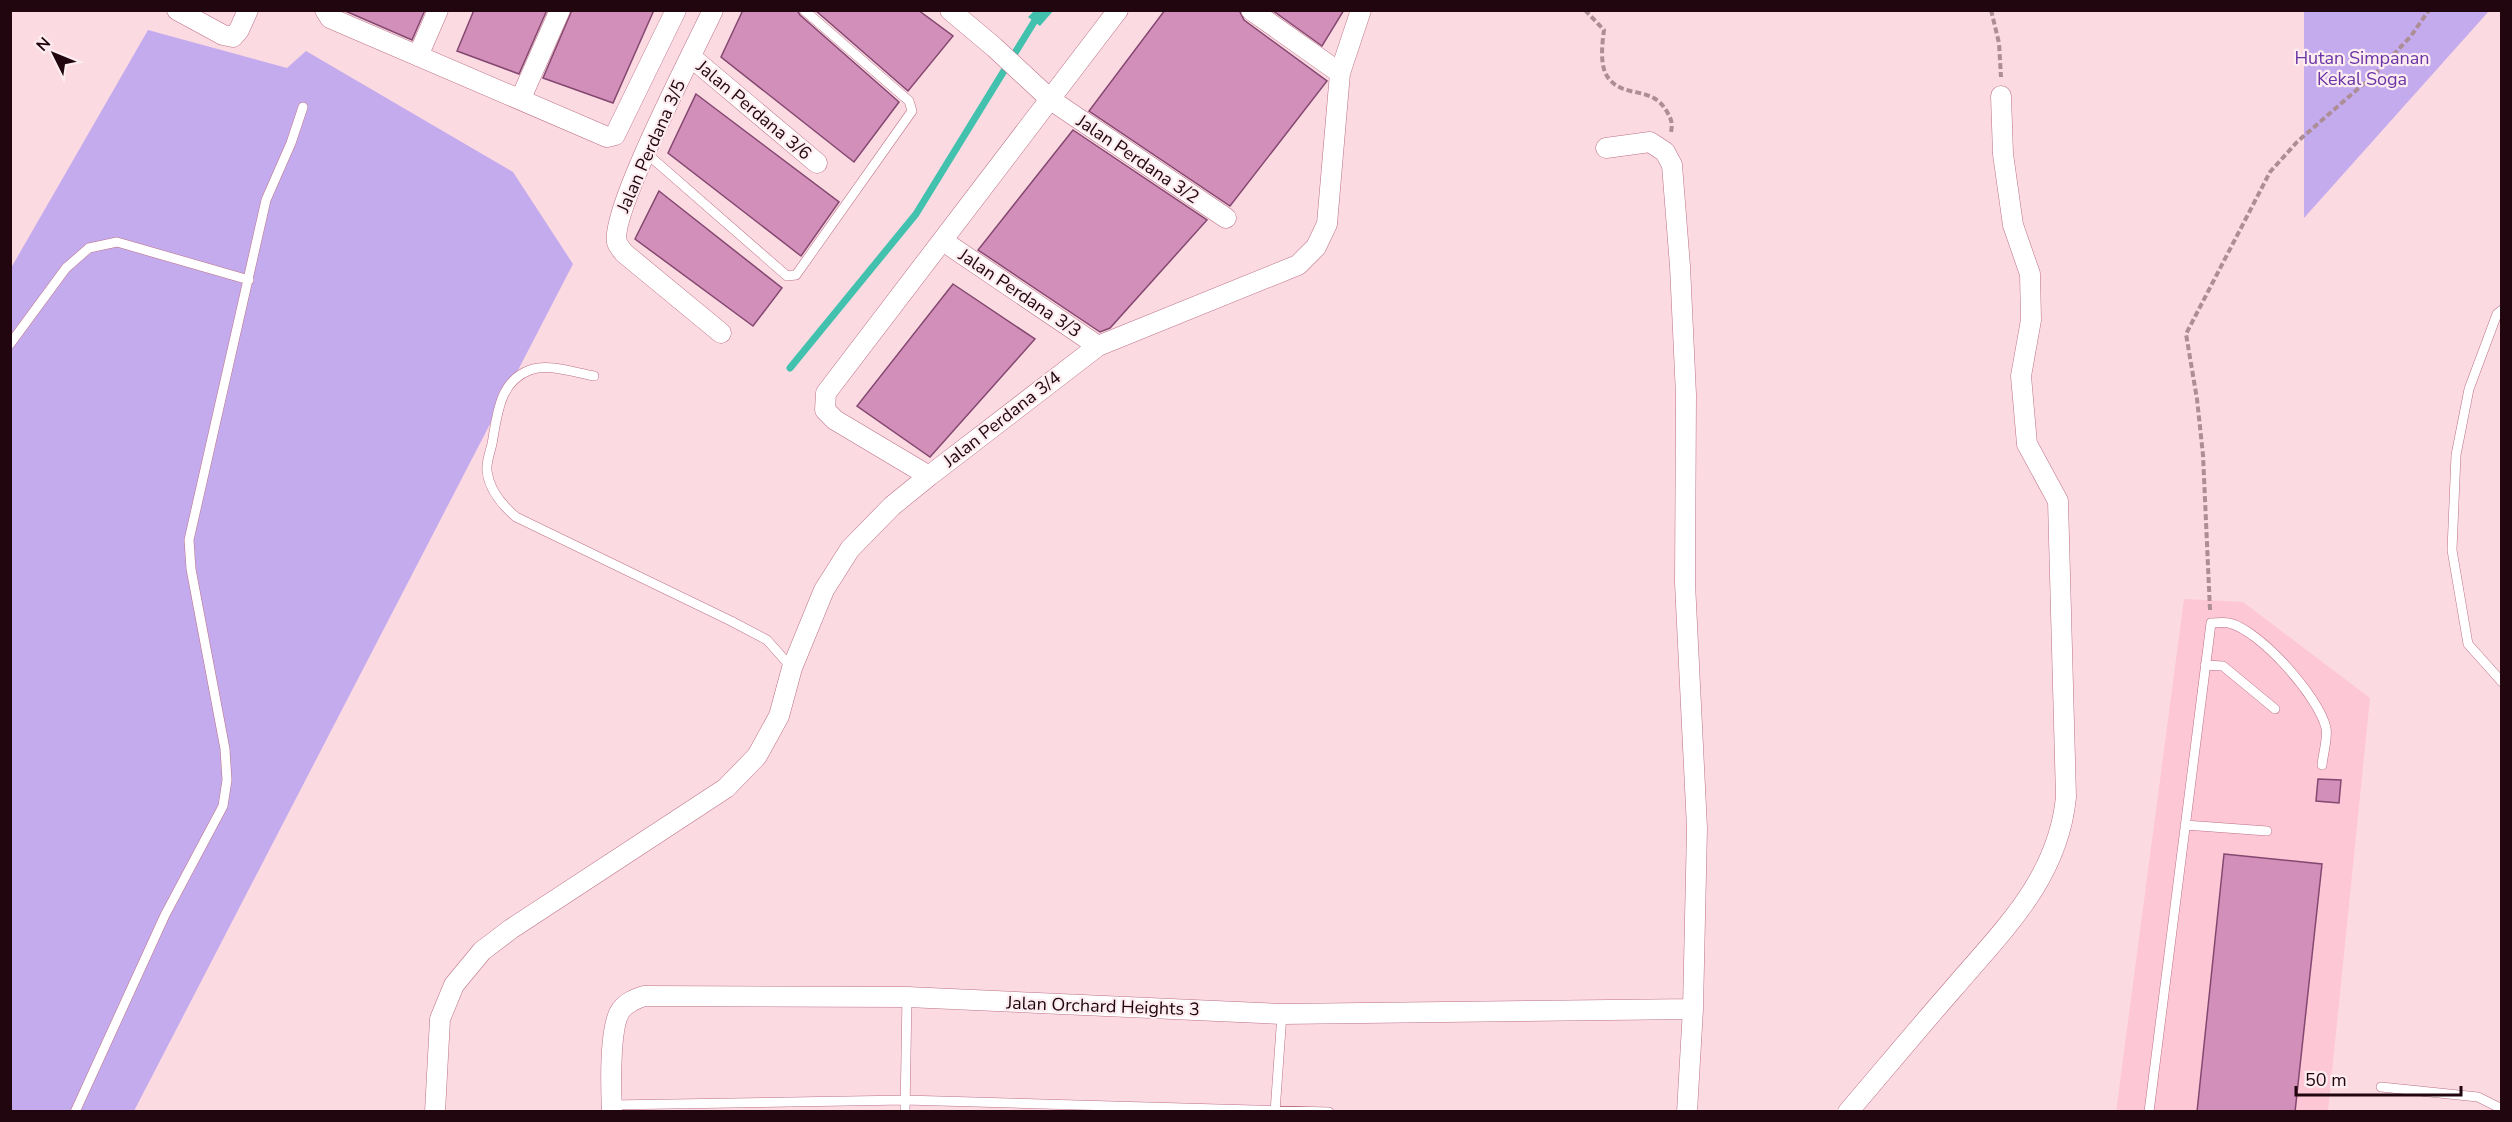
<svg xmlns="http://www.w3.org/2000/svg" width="2512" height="1122" font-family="'Nunito Sans',sans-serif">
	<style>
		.built { fill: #fec7d5 }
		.green { fill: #c4abee }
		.water { fill: #41c1ae }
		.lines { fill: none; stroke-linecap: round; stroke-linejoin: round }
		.stream { stroke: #41c1ae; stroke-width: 7 }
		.building { fill: #d28fb9; stroke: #844870; stroke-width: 1.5 }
		.service-casing { stroke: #bc7187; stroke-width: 10 }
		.minor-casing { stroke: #bc7187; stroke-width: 21 }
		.path { stroke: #ad8d96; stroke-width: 4; stroke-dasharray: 6 3; stroke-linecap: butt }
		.service { stroke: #fff; stroke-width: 9 }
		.minor { stroke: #fff; stroke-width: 20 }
		.labels { text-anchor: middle; stroke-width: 4.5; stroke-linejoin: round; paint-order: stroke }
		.park-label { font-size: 18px; fill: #6934a5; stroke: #fdecf0 }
		.street-label { font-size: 18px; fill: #21060f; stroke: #fdecf0 }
	</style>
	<rect width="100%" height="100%" fill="#fcdae2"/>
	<path class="built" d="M2184,599L2243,602L2370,698L2328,1111L2116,1112Z"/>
	<path class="green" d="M2304,11H2489L2304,218Z
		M148,30L287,68L306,51L513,172L573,264L134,1111L11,1112V268Z"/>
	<path class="water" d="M1034,11V10L1053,11L1040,26L1028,17Z"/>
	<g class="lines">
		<path class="stream" d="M790,368L916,214L1034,22"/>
	</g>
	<path class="building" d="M343,10H425L412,40Z
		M474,10H547L519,74L457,51Z
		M572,10H654L613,103L543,78Z
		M743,10H797L800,15L899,102L854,162L721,57Z
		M815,10H918L953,36L908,91Z
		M1165,10H1239L1244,20L1327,81L1230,206L1089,111Z
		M1272,10H1344L1322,46Z
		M696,94L839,202L801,256L668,153Z
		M1073,130L1207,220L1110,328L1100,332L978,250Z
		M659,191L782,288L753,326L635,239Z
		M953,284L1035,339L930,457L857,406Z
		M2318,779L2341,780L2339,803L2316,801Z
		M2224,854L2322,864L2295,1112H2197Z"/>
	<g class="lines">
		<defs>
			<path id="service" d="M645,152L787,276L796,275L912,111L909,101L804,10
				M2502,310L2497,314L2469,389L2456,455L2452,550L2468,644L2502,682
				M10,344L66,268L89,248L117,242L249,280
				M594,376C576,373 549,363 530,370C499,381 497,416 492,444C490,452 486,463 487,471C489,490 502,505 516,517L731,621L767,640L792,668
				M2205,665L2223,666L2275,709
				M2185,825L2267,831
				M2381,1087L2478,1097L2502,1109
				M611,1105L905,1100L1329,1112
				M75,1112L165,915L223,806L227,780L225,749L191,569L189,540L266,200L291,143L303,107
				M905,1112L907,997
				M1275,1112L1282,1014
				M2149,1112L2211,623C2216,623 2224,622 2229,623C2260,630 2319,697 2326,728C2328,738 2323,754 2322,765"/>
			<path id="minor" d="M177,10L223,35L233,37L239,30L248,10
				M325,10L330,18L607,137L615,135L676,10
				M713,10C696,47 609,213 617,242C618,246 622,250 624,253L721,333
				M950,10L994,47L1051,100L1226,218
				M1118,10L826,393L825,410L835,420L929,476L1098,346L1298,265L1316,247L1327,224L1340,73L1361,10
				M1251,10L1340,73
				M418,56L438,10
				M691,57L817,163
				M521,98L560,10
				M1606,148L1650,142L1665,152L1672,165L1680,266L1686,395L1685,583L1697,828L1693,1009L1687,1112
				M943,241L1098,346
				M435,1112L440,1019L454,985L482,951L511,929L726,788L757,756L779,716L792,668L824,590L850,549L892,506L929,476
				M612,1112C611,1090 609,1026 621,1010C627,1002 635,999 644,996L907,997L1282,1014L1693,1009
				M1848,1112C1883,1071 1917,1030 1952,990C2003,930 2058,879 2066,797L2058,501L2027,444L2021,376L2031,320L2030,274L2013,225L2003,154L2001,96"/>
		</defs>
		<use href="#service" class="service-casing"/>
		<use href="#minor" class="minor-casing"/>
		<path class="path" d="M1585,10L1604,30C1602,45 1599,69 1610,80C1626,98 1651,86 1666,110C1671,119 1673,122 1671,132
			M1991,10L1999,43L2001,77
			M2210,610L2203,455L2197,399L2186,334L2270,172L2297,142L2376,73L2411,36L2429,10"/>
		<use href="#service" class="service"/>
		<use href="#minor" class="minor"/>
	</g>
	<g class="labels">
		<g class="park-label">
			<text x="2362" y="64">Hutan Simpanan<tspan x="2362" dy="21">Kekal Soga</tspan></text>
		</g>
		<g class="street-label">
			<text transform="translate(754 110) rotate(40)" y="6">Jalan Perdana 3/6</text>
			<text transform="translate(651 146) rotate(-66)" y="6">Jalan Perdana 3/5</text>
			<text transform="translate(1138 159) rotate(34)" y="6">Jalan Perdana 3/2</text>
			<text transform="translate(1020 293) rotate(34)" y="6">Jalan Perdana 3/3</text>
			<text transform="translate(1002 419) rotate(-38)" y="6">Jalan Perdana 3/4</text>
			<text transform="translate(1103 1006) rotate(2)" y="6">Jalan Orchard Heights 3</text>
		</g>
	</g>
	<rect width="2512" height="1122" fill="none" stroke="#21060f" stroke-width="24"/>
	<g transform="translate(54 54) rotate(313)" stroke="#fdecf0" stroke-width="4.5" paint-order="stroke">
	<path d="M0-4.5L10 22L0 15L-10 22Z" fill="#21060f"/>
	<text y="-9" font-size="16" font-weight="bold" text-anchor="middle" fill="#21060f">N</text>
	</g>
	<path d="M2296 1086v9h165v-9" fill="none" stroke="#21060f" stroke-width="3"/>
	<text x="2305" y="1086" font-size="18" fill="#21060f" stroke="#fdecf0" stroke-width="4.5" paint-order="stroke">50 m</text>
</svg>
